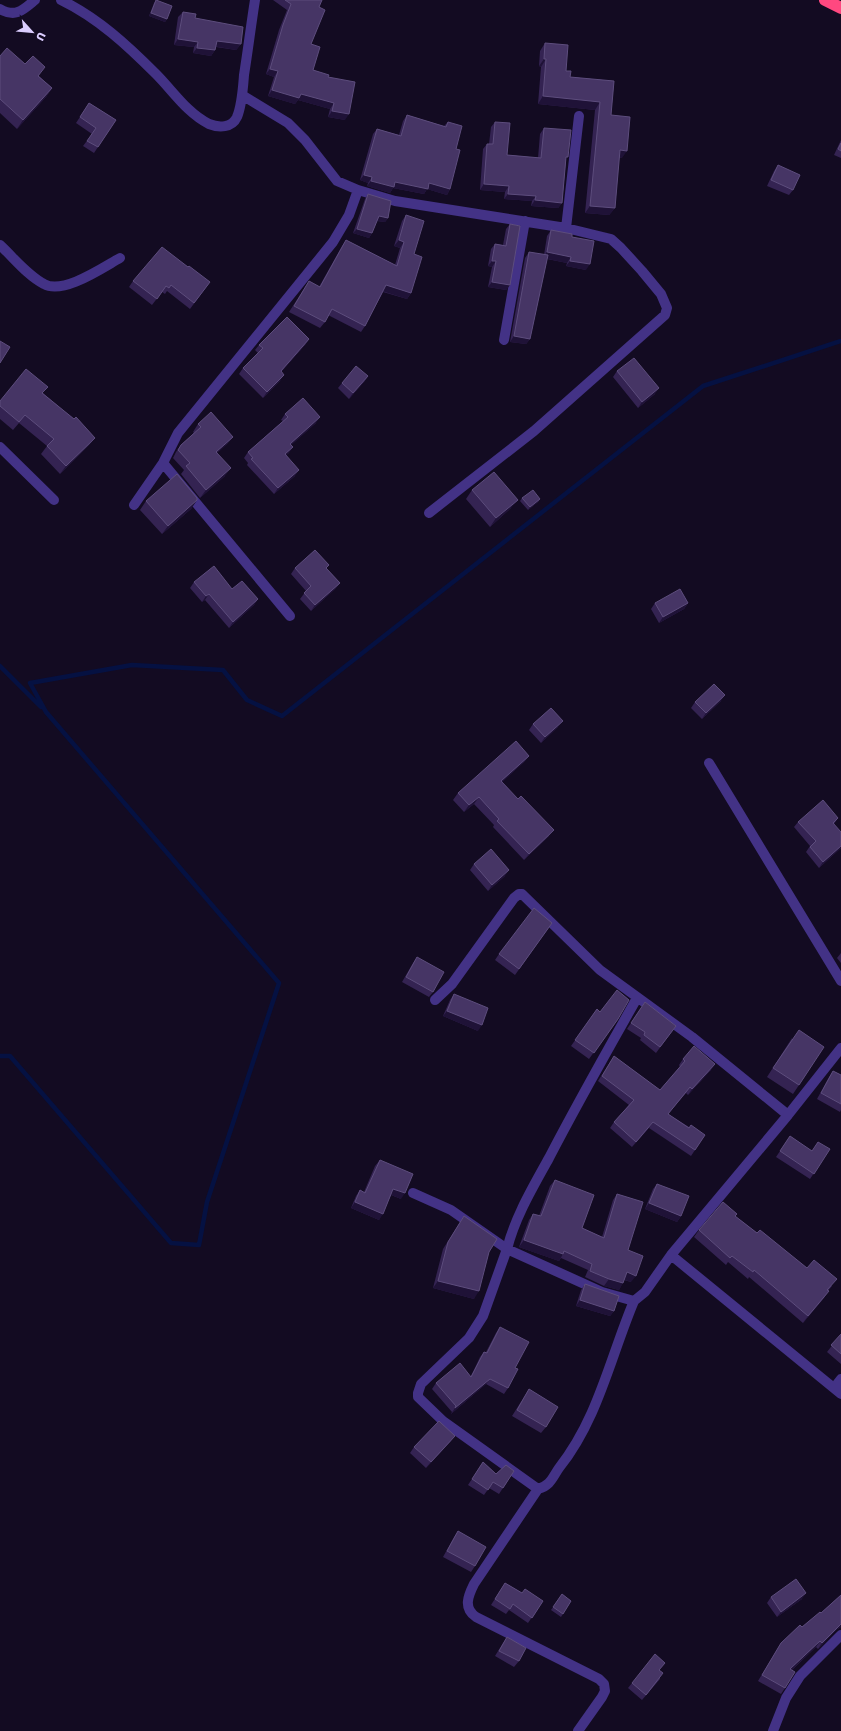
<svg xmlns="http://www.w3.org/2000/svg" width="841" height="1731" font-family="Rubik,sans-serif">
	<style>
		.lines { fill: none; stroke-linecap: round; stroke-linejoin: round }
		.stream { stroke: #051142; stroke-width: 4.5 }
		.minor { stroke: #433286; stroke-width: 10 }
		.highway { stroke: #ff4880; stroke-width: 12 }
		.wall { fill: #342352 }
		.shaded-wall { fill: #1f1237 }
		.building { fill: #463565; stroke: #5d4d7d }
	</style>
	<rect width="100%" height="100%" fill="#130b22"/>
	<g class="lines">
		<path class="stream" d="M0,666L41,707
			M0,1056H10L171,1243L199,1245L207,1202L279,983L46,712L30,683L132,665L223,670L247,700L282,716L703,386L841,341"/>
		<path class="minor" d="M61,0C98,18 127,45 156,74C173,91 187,113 209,124C219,128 232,128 237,117C242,105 243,88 244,75C248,50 251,25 255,0
			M0,9C16,18 23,10 35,0
			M242,95L288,123L305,140L337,181L358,190L395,201L566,228L611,239L621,248L642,271L661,294L667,308L665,315L534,431L429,513
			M566,228L579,116
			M0,245C14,258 27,275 44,284C63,295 102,268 120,258
			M504,340L525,221
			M0,447L54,500
			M163,463L290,616
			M134,505L163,463L178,433L333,242L349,215L358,190
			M709,763L841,981
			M435,1000L452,984L514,898L519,894H522L600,970L692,1037L788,1115
			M841,1048L788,1115L671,1255L841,1394
			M413,1193L451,1210L507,1249C515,1217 533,1187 549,1158C577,1104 607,1051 637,998
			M634,1301C610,1358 598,1419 559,1468C552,1478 551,1485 538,1489L443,1421L418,1397V1393L421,1384L469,1338L483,1316L507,1249L602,1292L634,1301L645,1292L671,1255
			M834,1388L841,1379
			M538,1489L474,1584C468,1596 463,1608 476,1617L599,1679L604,1684L605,1691L602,1697L578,1731
			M773,1731L786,1698L800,1676L841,1635"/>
		<path class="highway" d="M825,0L841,8"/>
	</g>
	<path class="wall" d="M156,0L167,19L165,22L149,16L154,3Z
		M273,0H322L319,7L311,44L313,70L328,77L345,120L328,117L330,109L298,100L295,104L268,96L274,77L266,74L279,30L287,10Z
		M183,12L195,18L241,44L236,50L216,47L215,50L211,56L193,53L194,47L174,45L178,17Z
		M545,43L566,71L570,77L614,81L611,115L622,158H619L615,208L609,215L585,213L595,110L538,104L541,67L539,66L540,51Z
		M0,56L39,76L52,88L46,97L17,129L0,113Z
		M89,103L116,120L94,153L83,146L92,134L76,123Z
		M407,115L444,126L448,122L456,149L450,189L447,195L427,189L424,194L393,188L390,193L367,186L368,183L360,180L373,134L377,129L399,135L403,121Z
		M495,122L507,155L538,158L540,134L544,128L566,160L562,203L558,208L531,206L532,201L504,199L505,192L480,190L483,149L487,144H489L491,127Z
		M841,140V158L834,155Z
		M778,165L793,190L789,195L767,186L774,171Z
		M368,194L388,218L385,222L377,221L372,233L369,238L353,233L365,199Z
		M406,215L414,254L411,293L407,299L383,292L365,326L361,332L328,315L325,322L320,328L289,312L309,281L319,287L342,246L346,240L395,265L400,248L394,246L402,221Z
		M510,224V285L506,290L488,287L492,267L488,266L491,249L495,244L503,245L506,229Z
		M551,230L572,237L586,270L566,266L567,263L547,259L530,339L526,344L510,342L525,258L529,252L544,255L547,236Z
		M188,267L210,282L190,309L167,291L165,294L162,292L152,305L129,287L133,281Z
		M309,339L305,345L281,372L280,381L263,398L239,374L243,368L258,353L255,350L259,345Z
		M617,371L655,394L638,408L613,377Z
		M368,376L364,382L349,399L338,388L342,383Z
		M43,393L95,438L89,445L60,474L41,454L47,446L19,423L13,430L0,419V401Z
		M285,414L316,423L291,445L289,453L286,455L295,476L274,494L247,465L248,463L244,458L248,452L283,421L281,420Z
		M198,424L233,437L227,444L217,453L225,476L200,498L181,474L184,470L173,458L176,452L181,445L194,433L193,432Z
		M472,490L511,508L490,527L466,499Z
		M522,498L540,499L538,502L528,510L520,501Z
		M197,500L191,509L162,534L140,510L146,501Z
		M329,565L326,568L340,583L335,589L311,611L300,599L306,591L291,574L295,568Z
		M194,582L232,589L258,599L254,605L229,628L205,600L202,602L190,588Z
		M655,603H688L684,609L659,623L651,609Z
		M721,701L702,719L691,708L695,702Z
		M533,724L558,727L541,743L529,730Z
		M529,756L524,762L502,782L549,836L524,860L493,827L494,825L474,804L464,812L453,800L458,793Z
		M838,818L834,824L841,848L819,868L806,852L810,846L794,827L798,822Z
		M474,864L505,876L488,891L470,870Z
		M552,923L515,975L495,960L499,954Z
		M841,953V963L837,958Z
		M417,957L433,992L429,997L402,982L413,963Z
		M454,994L478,1031L443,1016L450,1000Z
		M645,1002L676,1026L656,1053L640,1040L641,1038L627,1029Z
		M597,1009L600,1012L618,1019L589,1059L571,1046Z
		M792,1038L799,1085L793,1094L767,1077Z
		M614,1056L660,1090L680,1067L679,1065L683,1059L711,1070L688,1095L686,1093L668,1114L689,1127L705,1135L691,1156L649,1128L632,1147L610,1128L614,1122L629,1105L598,1081Z
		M833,1071L841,1075V1110L840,1112L817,1099L829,1077Z
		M790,1136L812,1151L830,1149L810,1179L776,1157Z
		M380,1160L401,1199L391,1195L379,1220L351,1208L356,1196L360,1190L364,1192L375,1166Z
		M555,1180L582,1228L602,1237L613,1200L617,1194L628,1250L631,1282L624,1280L619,1290L604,1286L585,1277L588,1270L561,1258L559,1261L519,1247L529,1220L533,1214L539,1216L550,1186Z
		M657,1184L681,1216L677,1222L645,1209L653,1189Z
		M464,1216L489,1252L474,1299L433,1288L443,1249Z
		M735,1216L757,1233L832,1286L828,1291L824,1298L803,1323L749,1277L748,1279L728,1262L726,1265L694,1237L699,1230Z
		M585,1284L614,1311L610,1316L576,1306L581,1290Z
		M500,1327L515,1368L508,1388L504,1394L486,1384L451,1414L452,1412L432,1389L436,1383L471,1376L480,1357L484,1352H486L496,1333Z
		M841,1334V1364L827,1352Z
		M529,1389L546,1427L541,1433L512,1416Z
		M451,1441L426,1468L410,1453L414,1447Z
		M483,1462L496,1474L514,1471L499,1494L489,1488L484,1495L468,1485Z
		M458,1531L475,1566L471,1572L443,1557L454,1537Z
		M505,1583L522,1593L543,1601L528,1623L509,1610L506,1614L491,1605Z
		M562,1594L571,1601L561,1617L551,1610Z
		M841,1595V1627L836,1630L818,1649L816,1647L792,1670L785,1688L781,1694L758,1681L781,1643L821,1613Z
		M771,1597L802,1599L777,1617L767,1603Z
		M507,1637L519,1661L514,1667L495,1656L503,1643Z
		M660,1670V1679L642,1700L628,1688L632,1683Z"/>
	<path class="shaded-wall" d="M151,13L167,19L165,22L149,16Z
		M178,39L198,42L194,47L174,45Z
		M217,41L241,44L236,50L213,46Z
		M197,48L215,50L211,56L193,53Z
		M544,59H546L541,67L539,66Z
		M270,69L278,71L274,77L266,74Z
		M52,88L46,97L17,129L23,120Z
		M272,90L301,94L334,103L330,109L298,100L295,104L268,96Z
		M543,96L600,102L595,110L538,104Z
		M332,111L349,114L345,120L328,117Z
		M620,150L627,151L622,158L614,157Z
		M364,175L372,177L368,183L360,180Z
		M371,181L395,182L429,183L450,189L447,195L427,189L424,194L393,188L390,193L367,186Z
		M484,184L509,186L505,192L480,190Z
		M508,194L536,196L532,201L504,199Z
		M535,200L562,203L558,208L531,206Z
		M590,206L615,208L609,215L585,213Z
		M379,216L388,218L385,222L376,221Z
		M357,229L372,233L369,238L353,233Z
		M399,240L404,242L400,248L394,246Z
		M547,252L571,257L567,263L543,258Z
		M492,261H496L492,267L488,266Z
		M570,261L590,264L586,270L566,266Z
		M492,282L510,285L506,290L488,287Z
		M386,285L411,293L407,299L382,291Z
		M514,336L530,339L526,344L510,342Z
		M309,339L305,345L277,377L281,371Z
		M284,375L280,381L263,398L267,392Z
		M368,376L364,382L349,399L353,393Z
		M659,388L655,394L638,408L642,402Z
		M320,417L316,423L286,450L290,444Z
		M233,437L227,444L211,459L216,452Z
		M95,438L89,445L60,474L66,466Z
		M293,447L289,453L281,460L285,454Z
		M231,468L225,476L200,498L206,490Z
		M299,470L295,476L274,494L278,488Z
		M540,499L538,502L528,510L530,507Z
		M197,500L191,509L162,534L168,526Z
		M518,500L511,508L490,527L496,518Z
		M340,583L335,589L311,611L315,605Z
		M209,594L205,600L202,602L206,596Z
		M258,599L254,605L229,628L233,622Z
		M688,603L684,609L659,623L663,617Z
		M725,695L721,701L702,719L706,713Z
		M563,721L558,727L541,743L545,737Z
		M529,756L524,762L496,788L501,781Z
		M479,797L474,804L464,812L469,805Z
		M554,830L549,836L524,860L529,854Z
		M841,846V848L819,868L823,862Z
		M509,870L505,876L488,891L492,885Z
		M447,1011L482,1025L478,1031L443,1016Z
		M715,1064L711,1070L688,1095L692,1089Z
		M653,1122L649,1128L632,1147L636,1142Z
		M393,1189L405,1193L401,1199L389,1194Z
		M355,1202L383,1214L379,1220L351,1208Z
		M649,1203L681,1216L677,1222L645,1209Z
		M524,1240L563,1254L559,1261L519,1247Z
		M627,1272L636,1276L631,1282L622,1279Z
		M609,1279L623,1283L619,1290L604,1286Z
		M438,1281L479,1291L474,1299L433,1288Z
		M829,1291L824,1298L803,1323L808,1316Z
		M580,1300L614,1311L610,1316L576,1306Z
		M490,1379L486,1384L451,1414L455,1408Z
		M455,1436L451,1441L426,1468L431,1462Z
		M806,1593L802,1599L777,1617L781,1612Z
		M841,1624V1627L836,1630L818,1649L822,1643Z
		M820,1641L816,1647L786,1675L790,1669Z"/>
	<path class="building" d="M156,0L172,6L167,19L151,13Z
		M285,0H322L319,7L325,10L311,44L320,47L313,70L329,75L328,77L355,82L349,114L332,111L334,103L301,94L299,98L272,90L278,71L270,69L283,25L291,4Z
		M183,12L196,14L195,18L243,27L241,44L217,41L215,50L197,48L198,42L178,39Z
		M545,43L568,45L566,71H571L570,77L614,81L611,115L630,117L627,151L620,150L615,208L590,206L600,102L543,96L546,59H544Z
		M7,48L25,64L33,56L45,67L38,76L52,88L23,120L0,99V56Z
		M89,103L116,120L98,147L87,141L96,128L80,117Z
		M407,115L446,127L448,122L462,126L456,149L460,150L450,189L429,183L428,189L395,182L394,187L371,181L372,177L364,175L377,129L401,136Z
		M495,122L510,123L507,155L541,158L544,128L571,130L568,157H566L562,203L535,200L536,196L508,194L509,186L484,184L487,144H493Z
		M841,143V151L838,149Z
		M778,165L800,175L793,190L771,180Z
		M368,194L391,201L388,218L379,216L372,233L357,229Z
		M406,215L424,221L414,254L422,257L411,293L386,285L365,326L332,309L325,322L294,306L309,281L320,287L346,240L397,266L404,242L399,240Z
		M510,224L520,226L510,285L492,282L496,261H492L495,244L506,246Z
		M551,230L572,234V237L594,241L590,264L570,261L571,257L547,252Z
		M162,247L188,267L189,266L210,282L194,303L171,285L169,288L166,286L157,299L133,281Z
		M529,252L548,255L530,339L514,336Z
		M287,317L309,339L281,371L284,375L267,392L243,368L263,348L259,345Z
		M0,341L10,347L0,363Z
		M634,358L659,388L642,402L617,371Z
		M356,366L368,376L353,393L342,383Z
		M26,369L48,387L42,393L74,419L76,417L95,438L66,466L47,446L54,439L25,415L19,422L0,406V401Z
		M303,398L320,417L290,444L293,447L285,454L299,470L278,488L251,459L253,458L248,452L288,417L285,414Z
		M211,412L233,437L216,452L231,468L206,490L186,466L190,463L178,450L181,445L201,427L198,424Z
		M494,472L518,500L496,518L472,490Z
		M177,474L197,498V500L168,526L146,501Z
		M533,490L540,499L530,507L522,498Z
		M315,550L329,565L326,568L340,583L315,605L304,593L311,586L295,568Z
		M214,566L232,589L242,581L258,599L233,622L209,594L206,596L194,582Z
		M680,589L688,603L663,617L655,603Z
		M714,684L725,695L706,713L695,702Z
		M551,708L563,721L545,737L533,724Z
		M516,741L529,756L501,781L518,799L521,796L554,830L529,854L497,821L499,819L479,797L469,805L458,793Z
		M823,800L838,818L833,823L841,832V846L823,862L810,847L816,841L798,822Z
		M491,849L509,870L492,885L474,864Z
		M534,908L552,923L519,969L499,954Z
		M417,957L444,972L433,992L406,977Z
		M617,990L629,1000L618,1019L594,1053L575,1040L597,1009L600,1012Z
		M454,994L488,1008L482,1025L447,1011Z
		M645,1002L676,1026L660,1047L644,1035L645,1032L631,1023Z
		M799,1030L824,1047L799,1085L773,1068Z
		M694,1046L715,1064L692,1089L690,1087L668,1114L689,1128L691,1125L705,1135L695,1150L653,1122L636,1142L614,1122L634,1100L602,1076L614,1056L660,1090L685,1061L683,1059Z
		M833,1071L841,1075V1104L821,1093Z
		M790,1136L812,1151L818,1142L830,1149L814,1174L780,1151Z
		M380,1160L413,1174L405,1193L393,1189L383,1214L355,1202L360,1190L365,1193Z
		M555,1180L594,1195L582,1228L604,1238L617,1194L643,1202L628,1250L643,1256L636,1276L627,1272L623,1283L609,1279L590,1271L592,1264L564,1251L563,1254L524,1240L533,1214L541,1216Z
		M657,1184L689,1196L681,1216L649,1203Z
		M723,1202L737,1214L735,1216L757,1233L760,1230L807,1268L814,1260L837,1279L827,1290L829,1291L808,1316L754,1270L753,1272L732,1256L730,1258L699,1230Z
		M464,1216L497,1239L489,1252L479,1291L438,1281L448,1242Z
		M585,1284L619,1296L614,1311L580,1300Z
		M500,1327L529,1342L515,1368L518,1369L508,1388L490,1379L455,1408L456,1406L436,1383L460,1363L471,1377L484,1352L487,1353Z
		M841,1334V1354L831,1345Z
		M529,1389L558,1407L546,1427L517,1410Z
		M439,1421L455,1436L431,1462L414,1447Z
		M483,1462L496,1474L506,1465L514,1471L503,1488L493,1482L488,1490L472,1479Z
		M458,1531L486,1547L475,1566L447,1551Z
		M796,1579L806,1593L781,1612L771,1597Z
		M505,1583L522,1593L525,1589L543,1601L532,1618L513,1604L510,1609L495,1599Z
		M562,1594L571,1601L563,1614L553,1607Z
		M841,1595V1624L822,1643L820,1641L790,1669L795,1672L785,1688L762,1675L781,1643L800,1625L802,1627L820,1612L821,1613Z
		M507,1637L526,1648L519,1661L499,1651Z
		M655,1654L665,1663L659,1670L663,1673L646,1695L632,1683Z"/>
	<g transform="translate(32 32) rotate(117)" stroke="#130b22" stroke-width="3" paint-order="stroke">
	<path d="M0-3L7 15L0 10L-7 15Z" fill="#dbcdff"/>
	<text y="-6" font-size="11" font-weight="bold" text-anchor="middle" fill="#dbcdff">U</text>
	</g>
</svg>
